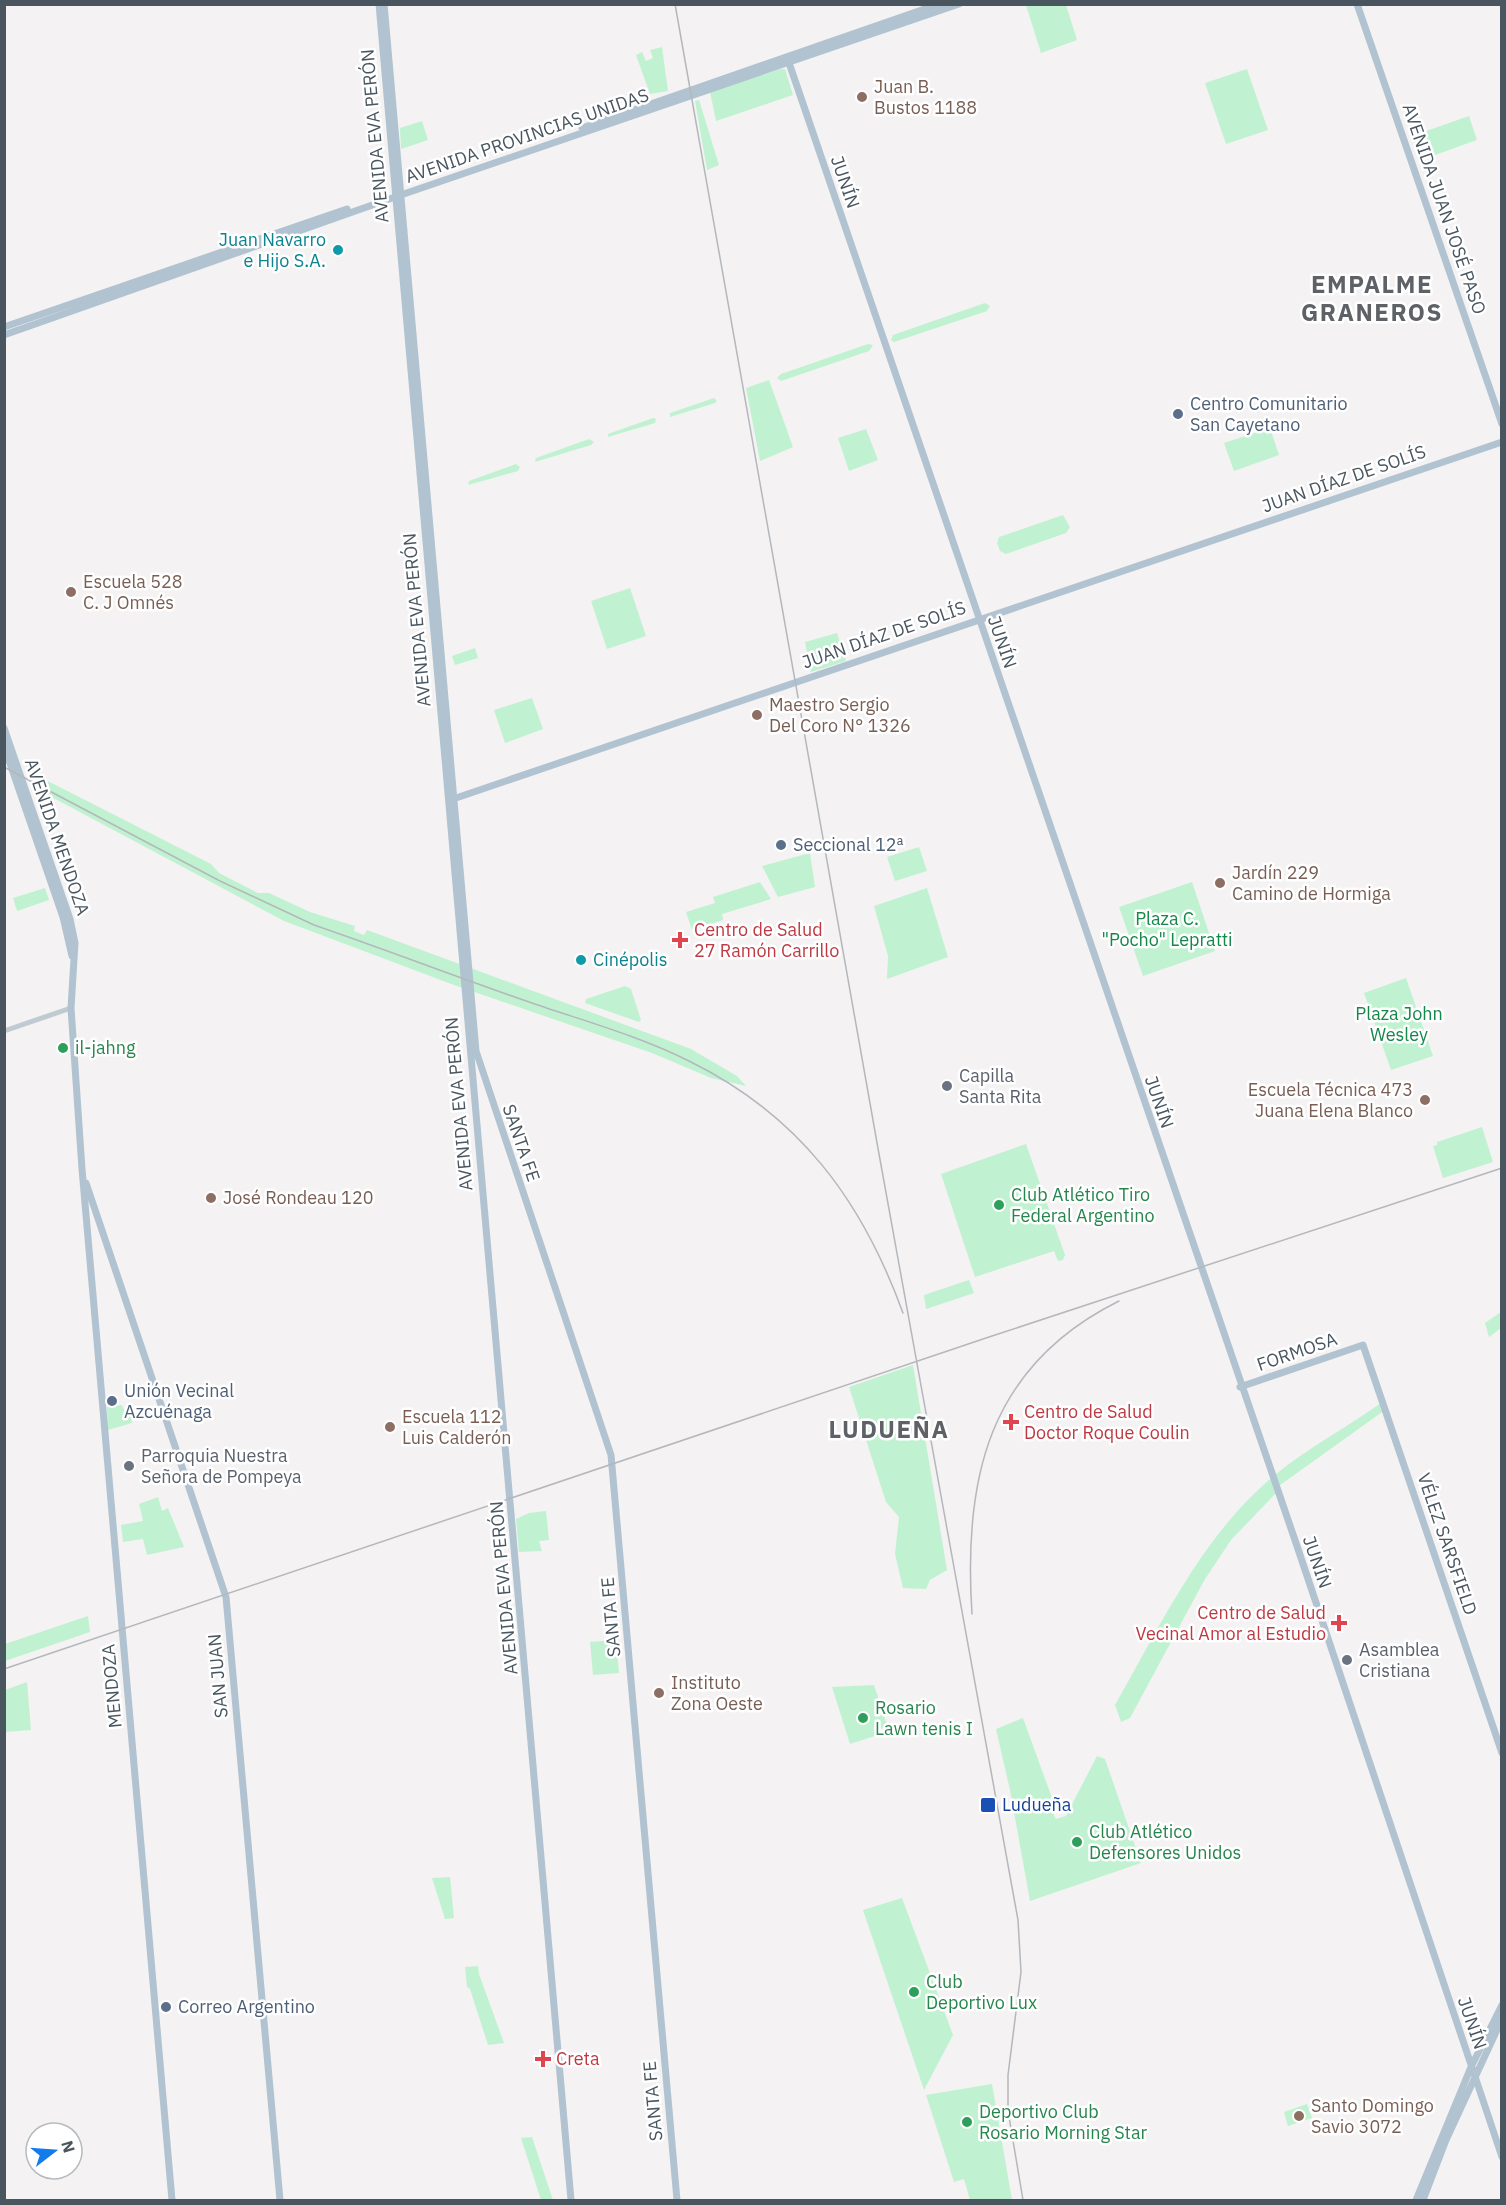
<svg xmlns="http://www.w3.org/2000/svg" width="1506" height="2205" font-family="'IBM Plex Sans',sans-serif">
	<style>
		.green { fill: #c0f2d1 }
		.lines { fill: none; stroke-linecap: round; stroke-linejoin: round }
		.minor { stroke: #bfcad1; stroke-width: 5 }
		.major { stroke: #b1c3d1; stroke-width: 7 }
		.rail { stroke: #b4b7bc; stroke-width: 1.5 }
		.education-dot { fill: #8d6e63; stroke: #fff; stroke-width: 2 }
		.culture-dot { fill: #0f9aa8; stroke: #fff; stroke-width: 2 }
		.service-dot { fill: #5c6f8a; stroke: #fff; stroke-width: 2 }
		.health-dot { fill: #e0444e; stroke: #fff; stroke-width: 2 }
		.leisure-dot { fill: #2e9e5b; stroke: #fff; stroke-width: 2 }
		.worship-dot { fill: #6b7280; stroke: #fff; stroke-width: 2 }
		.transit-dot { fill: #1a4fb4; stroke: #fff; stroke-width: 2 }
		.labels { text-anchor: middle; stroke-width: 5; stroke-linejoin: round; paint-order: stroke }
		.education-label { font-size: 18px; fill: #785e54; stroke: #fff; text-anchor: start }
		.street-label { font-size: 18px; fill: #495660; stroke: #fff }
		.culture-label { font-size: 18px; fill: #0d838f; stroke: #fff; text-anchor: end }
		.service-label { font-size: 18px; fill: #4e5e75; stroke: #fff; text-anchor: start }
		.park-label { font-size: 18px; fill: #148749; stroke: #fff }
		.health-label { font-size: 18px; fill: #be3a42; stroke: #fff; text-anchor: start }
		.leisure-label { font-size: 18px; fill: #27864d; stroke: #fff; text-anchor: start }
		.worship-label { font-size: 18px; fill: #5b616d; stroke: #fff; text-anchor: start }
		.transit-label { font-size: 18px; fill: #164399; stroke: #fff; text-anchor: start }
		.district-label { font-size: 24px; font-weight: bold; letter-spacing: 1.5px; fill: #5e6267; stroke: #fff }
	</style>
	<rect width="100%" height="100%" fill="#f4f2f2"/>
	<path class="green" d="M1026,5H1066L1077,40L1041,53Z
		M662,47L668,91L650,94L636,55L642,52L646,61L653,58L650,50Z
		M780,69H785L793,95L716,121L710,92Z
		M1247,69L1268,130L1226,144L1205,83Z
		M699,100L719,165L707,170L695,101Z
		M1469,116L1477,140L1421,160L1412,136Z
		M422,121L428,140L401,149L400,128Z
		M985,303L990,306L987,311L894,342L891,340L893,335Z
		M868,344L873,345L869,351L781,381L777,378L781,374Z
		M769,380L793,447L760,461L746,388Z
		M714,398L717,401L715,403L670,417V413Z
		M653,418L656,419L655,423L608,437V434Z
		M1270,428L1279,455L1234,471L1224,443Z
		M866,429L878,460L849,471L838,438Z
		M589,439L594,442L591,445L535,462L536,458Z
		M516,464L520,467L518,471L468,485L469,481Z
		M1063,515L1070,527L1066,533L1006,554L1000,551L997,543L999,537Z
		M630,588L646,636L607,649L591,601Z
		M837,633L846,661L811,672L805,642Z
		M475,648L478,658L455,665L452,656Z
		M532,698L543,729L505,743L494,710Z
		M28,771L211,864L219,873L258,893H269L310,912L355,926L354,931L364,935L367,930L691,1049L737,1076L746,1086L711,1078L652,1053L454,985L284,921L44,793Z
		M919,847L927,871L895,881L887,857Z
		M810,853L815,887L778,897L762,866Z
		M760,882L771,899L722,914L723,920L692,930L686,912L715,903L713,897Z
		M1192,882L1215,951L1143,976L1119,907Z
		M45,888L49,900L17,911L13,898Z
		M927,888L948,957L887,979L888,956L874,906Z
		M1406,978L1433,1056L1391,1070L1364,993Z
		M625,986L631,989L641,1020L639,1022L585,1003L586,999Z
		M1482,1127L1493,1162L1443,1178L1433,1146L1437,1145V1142Z
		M1026,1144L1065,1255L1063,1260L1058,1261L1054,1251L975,1277L941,1174Z
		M969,1280L974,1293L926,1309L924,1295Z
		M1501,1312V1328L1489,1337L1485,1323Z
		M913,1365L947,1570L930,1580L926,1589L903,1588L895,1554L899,1517L886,1502L849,1387Z
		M1382,1402L1385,1410L1276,1488L1277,1492L1231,1540L1205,1579L1130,1718L1121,1722L1115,1705C1162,1623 1202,1535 1276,1474C1309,1447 1348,1427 1382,1402Z
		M122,1405L124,1410L130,1409L132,1423L108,1430L107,1407Z
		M158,1497L162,1511L168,1508L184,1547L147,1555L143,1539L123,1542L121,1525L143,1521L139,1504Z
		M546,1511L549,1540L539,1541L542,1551L519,1552L516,1519L529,1513Z
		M88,1616L90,1632L5,1661V1644Z
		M616,1640L619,1673L593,1675L590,1642Z
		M27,1682L31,1730L5,1732V1690Z
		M874,1685L888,1728L876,1729L878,1735L850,1744L832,1687Z
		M1023,1718L1052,1798L1046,1800L1056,1819L1066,1816L1097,1756L1105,1759L1141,1863L1030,1901L1010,1790L996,1729Z
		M450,1877L454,1918L445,1919L432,1878Z
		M902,1898L953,2035L924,2090L863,1910Z
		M478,1966L479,1974L504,2043L488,2045L470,1989L467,1987L465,1967Z
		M992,2084L1012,2200H970L964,2179L954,2182L926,2095Z
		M1307,2104L1312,2118L1288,2126L1284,2112Z
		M532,2137L553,2200H541L521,2138Z"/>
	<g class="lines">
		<path class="minor" d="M4,1031L71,1008"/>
		<path class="major" d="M379,4L571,2200
			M384,4L476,1051L611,1455L677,2200
			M1357,4L1502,424
			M787,57L1297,1546L1502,2157
			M582,128L939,4
			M4,327L347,209
			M4,335L395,197L959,4
			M4,728L70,919L75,943L71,1008L82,1169L172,2200
			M4,746L63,917L72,956
			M453,799L1502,442
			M86,1183L226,1597L280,2200
			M1240,1387L1363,1345L1502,1753
			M1416,2200L1471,2067L1502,2005
			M1423,2200L1446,2140L1502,2019"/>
		<path class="rail" d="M675,4L879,1154L1018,1920L1021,1972L1008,2075V2111L1023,2200
			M4,767L220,881L314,925C387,950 459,978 532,1003C584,1021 639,1036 689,1061C799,1115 862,1200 903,1313
			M972,1614C963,1479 988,1366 1119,1301
			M4,1669L989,1337L1502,1168"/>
	</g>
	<g class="education-dot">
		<circle cx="862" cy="97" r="6"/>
		<circle cx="71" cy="592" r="6"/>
		<circle cx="757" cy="715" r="6"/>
		<circle cx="1220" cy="883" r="6"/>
		<circle cx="1425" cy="1100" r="6"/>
		<circle cx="211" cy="1198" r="6"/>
		<circle cx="390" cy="1427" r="6"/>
		<circle cx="659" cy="1693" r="6"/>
		<circle cx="1299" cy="2116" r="6"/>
	</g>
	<g class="culture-dot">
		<circle cx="338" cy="250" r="6"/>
		<circle cx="581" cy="960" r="6"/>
	</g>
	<g class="service-dot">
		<circle cx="1178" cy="414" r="6"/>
		<circle cx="781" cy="845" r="6"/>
		<circle cx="112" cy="1401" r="6"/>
		<circle cx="166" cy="2007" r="6"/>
	</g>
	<g class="health-dot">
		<path d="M677 931h6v6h6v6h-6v6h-6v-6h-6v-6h6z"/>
		<path d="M1008 1413h6v6h6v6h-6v6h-6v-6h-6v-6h6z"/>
		<path d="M1336 1614h6v6h6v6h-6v6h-6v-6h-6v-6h6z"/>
		<path d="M540 2050h6v6h6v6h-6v6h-6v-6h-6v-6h6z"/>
	</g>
	<g class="leisure-dot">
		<circle cx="63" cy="1048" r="6"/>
		<circle cx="999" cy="1205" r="6"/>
		<circle cx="863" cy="1718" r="6"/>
		<circle cx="1077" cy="1842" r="6"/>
		<circle cx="914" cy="1992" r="6"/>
		<circle cx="967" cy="2122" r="6"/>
	</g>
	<g class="worship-dot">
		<circle cx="947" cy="1086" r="6"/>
		<circle cx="129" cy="1466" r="6"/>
		<circle cx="1347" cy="1660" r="6"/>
	</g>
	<rect class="transit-dot" x="980" y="1797" width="16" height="16" rx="3"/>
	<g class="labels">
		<g class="education-label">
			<text x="874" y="93">Juan B.<tspan x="874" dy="21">Bustos 1188</tspan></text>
			<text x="83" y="588">Escuela 528<tspan x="83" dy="21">C. J Omnés</tspan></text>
			<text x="769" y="711">Maestro Sergio<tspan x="769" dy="21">Del Coro N° 1326</tspan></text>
			<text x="1232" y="879">Jardín 229<tspan x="1232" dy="21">Camino de Hormiga</tspan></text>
			<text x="1413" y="1096" text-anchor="end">Escuela Técnica 473<tspan x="1413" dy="21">Juana Elena Blanco</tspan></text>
			<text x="223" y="1204">José Rondeau 120</text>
			<text x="402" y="1423">Escuela 112<tspan x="402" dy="21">Luis Calderón</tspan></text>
			<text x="671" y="1689">Instituto<tspan x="671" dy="21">Zona Oeste</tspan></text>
			<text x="1311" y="2112">Santo Domingo<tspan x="1311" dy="21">Savio 3072</tspan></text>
		</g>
		<g class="street-label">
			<text transform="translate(375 136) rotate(-95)" y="6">AVENIDA EVA PERÓN</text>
			<text transform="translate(527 136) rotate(-19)" y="6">AVENIDA PROVINCIAS UNIDAS</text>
			<text transform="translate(845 182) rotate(71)" y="6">JUNÍN</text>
			<text transform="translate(1444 209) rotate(71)" y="6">AVENIDA JUAN JOSÉ PASO</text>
			<text transform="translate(1344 479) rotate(-19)" y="6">JUAN DÍAZ DE SOLÍS</text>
			<text transform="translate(417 620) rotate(-95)" y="6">AVENIDA EVA PERÓN</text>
			<text transform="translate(884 635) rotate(-19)" y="6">JUAN DÍAZ DE SOLÍS</text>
			<text transform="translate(1002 642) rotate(71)" y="6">JUNÍN</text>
			<text transform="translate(57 837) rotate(71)" y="6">AVENIDA MENDOZA</text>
			<text transform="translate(1159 1102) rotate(71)" y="6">JUNÍN</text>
			<text transform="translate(459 1104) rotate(-95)" y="6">AVENIDA EVA PERÓN</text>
			<text transform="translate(521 1143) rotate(71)" y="6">SANTA FE</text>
			<text transform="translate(1297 1352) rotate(-19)" y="6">FORMOSA</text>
			<text transform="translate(1447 1544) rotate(71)" y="6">VÉLEZ SARSFIELD</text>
			<text transform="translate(1317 1562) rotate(71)" y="6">JUNÍN</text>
			<text transform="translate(504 1588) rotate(-95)" y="6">AVENIDA EVA PERÓN</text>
			<text transform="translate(611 1617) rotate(-95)" y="6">SANTA FE</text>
			<text transform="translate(218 1676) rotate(-95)" y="6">SAN JUAN</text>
			<text transform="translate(112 1686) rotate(-95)" y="6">MENDOZA</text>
			<text transform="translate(1472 2023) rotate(71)" y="6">JUNÍN</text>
			<text transform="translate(653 2101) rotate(-95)" y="6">SANTA FE</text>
		</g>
		<g class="culture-label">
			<text x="326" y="246">Juan Navarro<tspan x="326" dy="21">e Hijo S.A.</tspan></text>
			<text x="593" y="966" text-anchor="start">Cinépolis</text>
		</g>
		<g class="service-label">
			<text x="1190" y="410">Centro Comunitario<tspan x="1190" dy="21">San Cayetano</tspan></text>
			<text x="793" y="851">Seccional 12ª</text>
			<text x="124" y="1397">Unión Vecinal<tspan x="124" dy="21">Azcuénaga</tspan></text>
			<text x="178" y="2013">Correo Argentino</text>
		</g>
		<g class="park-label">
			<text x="1167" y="925">Plaza C.<tspan x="1167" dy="21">"Pocho" Lepratti</tspan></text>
			<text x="1399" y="1020">Plaza John<tspan x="1399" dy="21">Wesley</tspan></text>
		</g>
		<g class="health-label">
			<text x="694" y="936">Centro de Salud<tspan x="694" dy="21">27 Ramón Carrillo</tspan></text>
			<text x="1024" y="1418">Centro de Salud<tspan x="1024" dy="21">Doctor Roque Coulin</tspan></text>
			<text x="1326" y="1619" text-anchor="end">Centro de Salud<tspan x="1326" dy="21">Vecinal Amor al Estudio</tspan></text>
			<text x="556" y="2065">Creta</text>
		</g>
		<g class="leisure-label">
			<text x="75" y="1054">il-jahng</text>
			<text x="1011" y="1201">Club Atlético Tiro<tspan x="1011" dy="21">Federal Argentino</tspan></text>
			<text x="875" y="1714">Rosario<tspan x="875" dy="21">Lawn tenis I</tspan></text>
			<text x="1089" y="1838">Club Atlético<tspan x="1089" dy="21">Defensores Unidos</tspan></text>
			<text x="926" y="1988">Club<tspan x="926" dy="21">Deportivo Lux</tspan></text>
			<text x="979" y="2118">Deportivo Club<tspan x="979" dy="21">Rosario Morning Star</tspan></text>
		</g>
		<g class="worship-label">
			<text x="959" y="1082">Capilla<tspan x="959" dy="21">Santa Rita</tspan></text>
			<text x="141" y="1462">Parroquia Nuestra<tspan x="141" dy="21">Señora de Pompeya</tspan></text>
			<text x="1359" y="1656">Asamblea<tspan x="1359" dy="21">Cristiana</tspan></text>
		</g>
		<g class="transit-label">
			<text x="1002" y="1811">Ludueña</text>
		</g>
		<g class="district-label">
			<text x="1372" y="293">EMPALME<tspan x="1372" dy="28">GRANEROS</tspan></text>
			<text x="889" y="1438">LUDUEÑA</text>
		</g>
	</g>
	<rect width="1506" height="2205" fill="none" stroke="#495660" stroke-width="12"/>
	<g transform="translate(54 2151) rotate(73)"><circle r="28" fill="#ffffff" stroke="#b6bbbf" stroke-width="1.5"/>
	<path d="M0-4.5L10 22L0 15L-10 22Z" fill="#137ced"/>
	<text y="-9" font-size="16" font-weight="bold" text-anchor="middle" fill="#495660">N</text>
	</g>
</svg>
